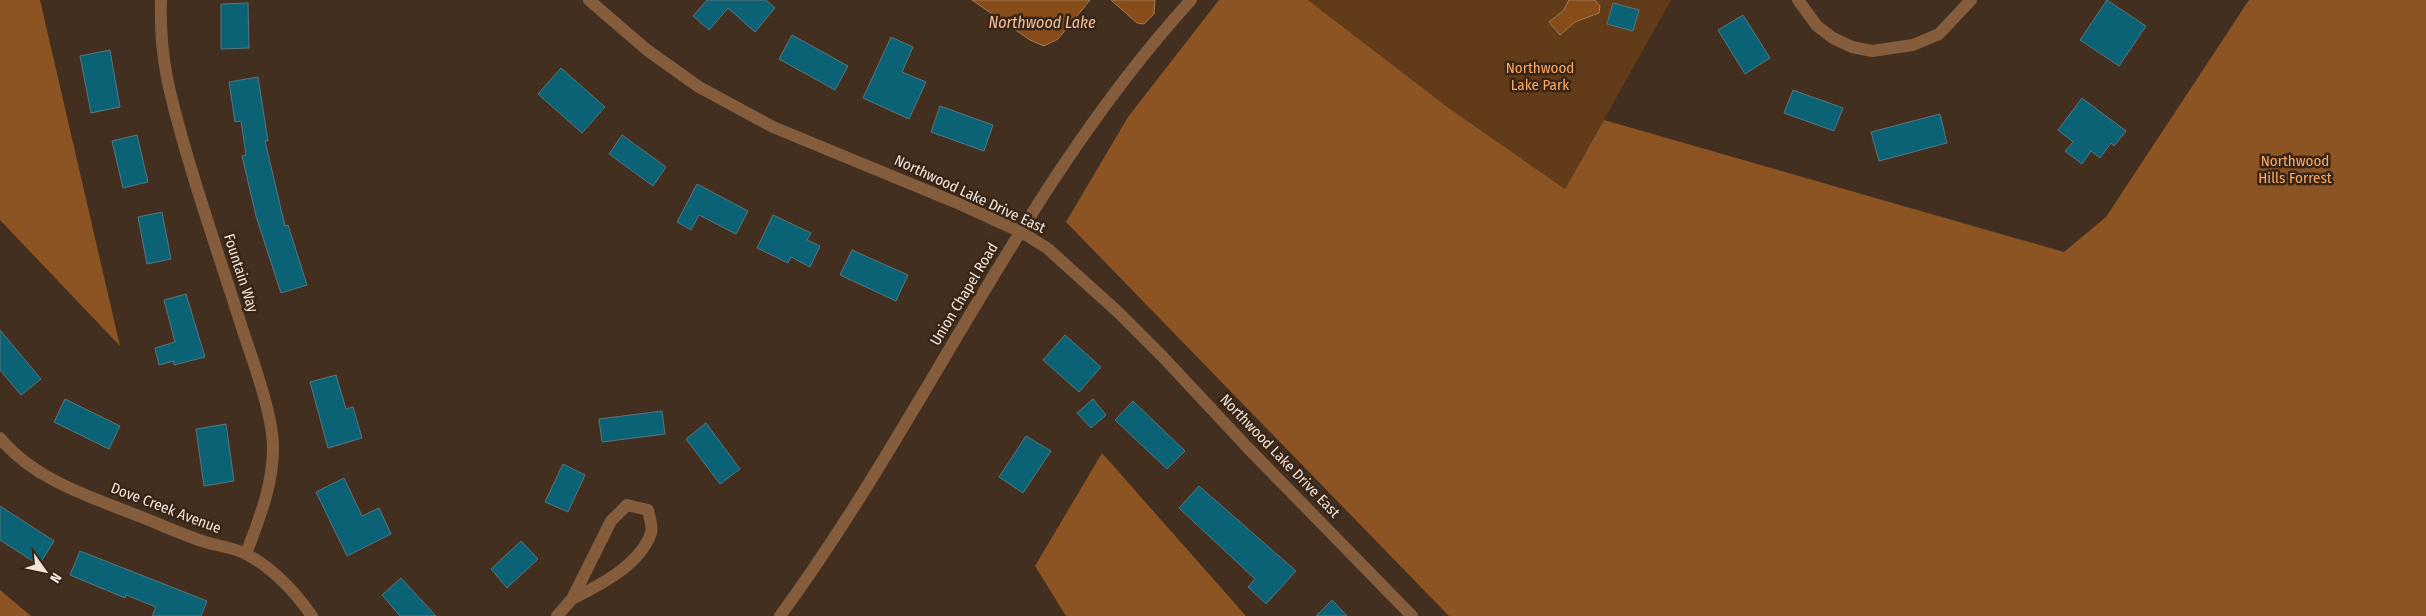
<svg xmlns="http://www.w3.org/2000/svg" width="2426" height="616" font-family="'Fira Sans Condensed',sans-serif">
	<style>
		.green { fill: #623b19 }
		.forest { fill: #8d5423 }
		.water { fill: #864d1b; stroke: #a67a54 }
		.building { fill: #0c6275; stroke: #57767f }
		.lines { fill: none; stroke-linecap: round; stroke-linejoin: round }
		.minor { stroke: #855c3c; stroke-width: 12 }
		.labels { text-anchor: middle; stroke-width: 5; stroke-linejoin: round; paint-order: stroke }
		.park-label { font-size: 15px; fill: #fda966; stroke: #382516 }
		.street-label { font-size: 15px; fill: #f1e4da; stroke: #382516 }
		.water-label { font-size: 16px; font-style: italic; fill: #f4c19b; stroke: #382516 }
	</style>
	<rect width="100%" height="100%" fill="#422f1f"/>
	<path class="green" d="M1308,0H1671L1565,189L1446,106Z"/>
	<path class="forest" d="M0,0H40L120,346L0,220Z
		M1219,0H1308L1446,106L1565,189L1604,120L2064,252L2106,217L2249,0H2426V616H1449L1066,222L1128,117Z
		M1102,453L1246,616H1066L1035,566Z
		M0,590L31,616H0Z"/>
	<path class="water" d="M972,0H1090L1058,39L1044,46L1030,40Z
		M1111,0H1155L1154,14L1144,24L1137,23Z
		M1569,0H1595L1600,6L1599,13L1575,22L1560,35L1549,22L1564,10Z"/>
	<path class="building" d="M707,0H766L775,8L755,32L728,8L709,30L693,16Z
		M2107,0L2146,26L2119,66L2080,40Z
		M248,3L249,48L221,49V4Z
		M1613,3L1639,10L1633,31L1607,24Z
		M1743,15L1770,58L1745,74L1718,30Z
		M792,35L848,66L835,90L779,59Z
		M891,37L913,47L902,72L926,82L909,119L863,98Z
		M110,50L120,107L91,113L80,56Z
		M561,68L605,107L582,133L538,94Z
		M258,77L268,141H265L285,226L288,225L307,285L281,293L256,216L242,156L246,155L241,121L235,122L229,82Z
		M1793,90L1843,108L1834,131L1784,113Z
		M2082,98L2126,131L2114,146L2111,143L2100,158L2091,151L2082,164L2065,151L2073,142L2058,130Z
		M940,106L993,125L984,151L931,132Z
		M1940,114L1947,143L1879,161L1871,132Z
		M137,135L148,182L123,188L112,141Z
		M622,135L666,167L653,186L609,154Z
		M697,184L748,211L736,234L699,215L691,230L677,222Z
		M162,212L171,259L147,264L138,217Z
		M773,215L811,233L807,240L820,246L810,267L791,257L788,263L757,248Z
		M852,250L908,275L896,301L840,275Z
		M186,294L205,357L174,365V361L159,365L155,348L175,342L164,300Z
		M0,330L41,379L21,395L0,370Z
		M1065,335L1101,367L1079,392L1043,360Z
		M336,375L346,409L353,407L362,438L328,448L310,382Z
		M65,399L120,426L109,449L54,422Z
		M1093,399L1106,415L1091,428L1077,413Z
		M1133,401L1185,451L1167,469L1115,420Z
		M662,411L665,434L602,442L599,419Z
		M706,423L740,469L720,484L686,439Z
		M226,424L234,481L204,486L196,429Z
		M1026,436L1051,451L1023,493L999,477Z
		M563,464L585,475L568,512L545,502Z
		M344,478L362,516L379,508L391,534L347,556L316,492Z
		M1199,486L1296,571L1266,604L1248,587L1255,579L1179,508Z
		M0,506L54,541L39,565L0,540Z
		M521,541L538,559L507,588L491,569Z
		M80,551L207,601L201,616H152L156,607L126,595L125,598L70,575Z
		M401,578L436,616H400L382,595Z
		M1332,600L1347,616H1316Z"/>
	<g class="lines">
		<path class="minor" d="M161,0C159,60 171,99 187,155C204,213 224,271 242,328C253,361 273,415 273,448C273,486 259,519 246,554
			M589,0L647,50L699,87L773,127L962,205L1021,232L1047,248L1118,312L1162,356L1247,447L1412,616
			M1798,0L1817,26L1833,38L1852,47L1872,51L1913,45L1939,34L1971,0
			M0,438C33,478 85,495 131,513C155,522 178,533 202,541C216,546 233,547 246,554C273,568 295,592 312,616
			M627,505L648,510C649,516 653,526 651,533C640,565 600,585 572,599L611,521Z
			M557,616L572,599
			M780,616C926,417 1023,184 1191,0"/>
	</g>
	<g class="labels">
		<g class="park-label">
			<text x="1540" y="73">Northwood<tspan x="1540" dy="17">Lake Park</tspan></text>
			<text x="2295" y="166">Northwood<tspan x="2295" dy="17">Hills Forrest</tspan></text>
		</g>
		<g class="street-label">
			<text transform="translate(970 194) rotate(25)" y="5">Northwood Lake Drive East</text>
			<text transform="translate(241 273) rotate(72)" y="5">Fountain Way</text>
			<text transform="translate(964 294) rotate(-59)" y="5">Union Chapel Road</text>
			<text transform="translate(1280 456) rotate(46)" y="5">Northwood Lake Drive East</text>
			<text transform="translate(166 508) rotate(21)" y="5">Dove Creek Avenue</text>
		</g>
		<g class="water-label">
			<text x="1042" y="28">Northwood Lake</text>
		</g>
	</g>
	<g transform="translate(45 571) rotate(123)" stroke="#382516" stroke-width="4" paint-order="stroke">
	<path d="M0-4L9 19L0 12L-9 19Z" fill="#f1e4da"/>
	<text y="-8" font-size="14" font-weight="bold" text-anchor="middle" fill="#f1e4da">N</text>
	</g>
</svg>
